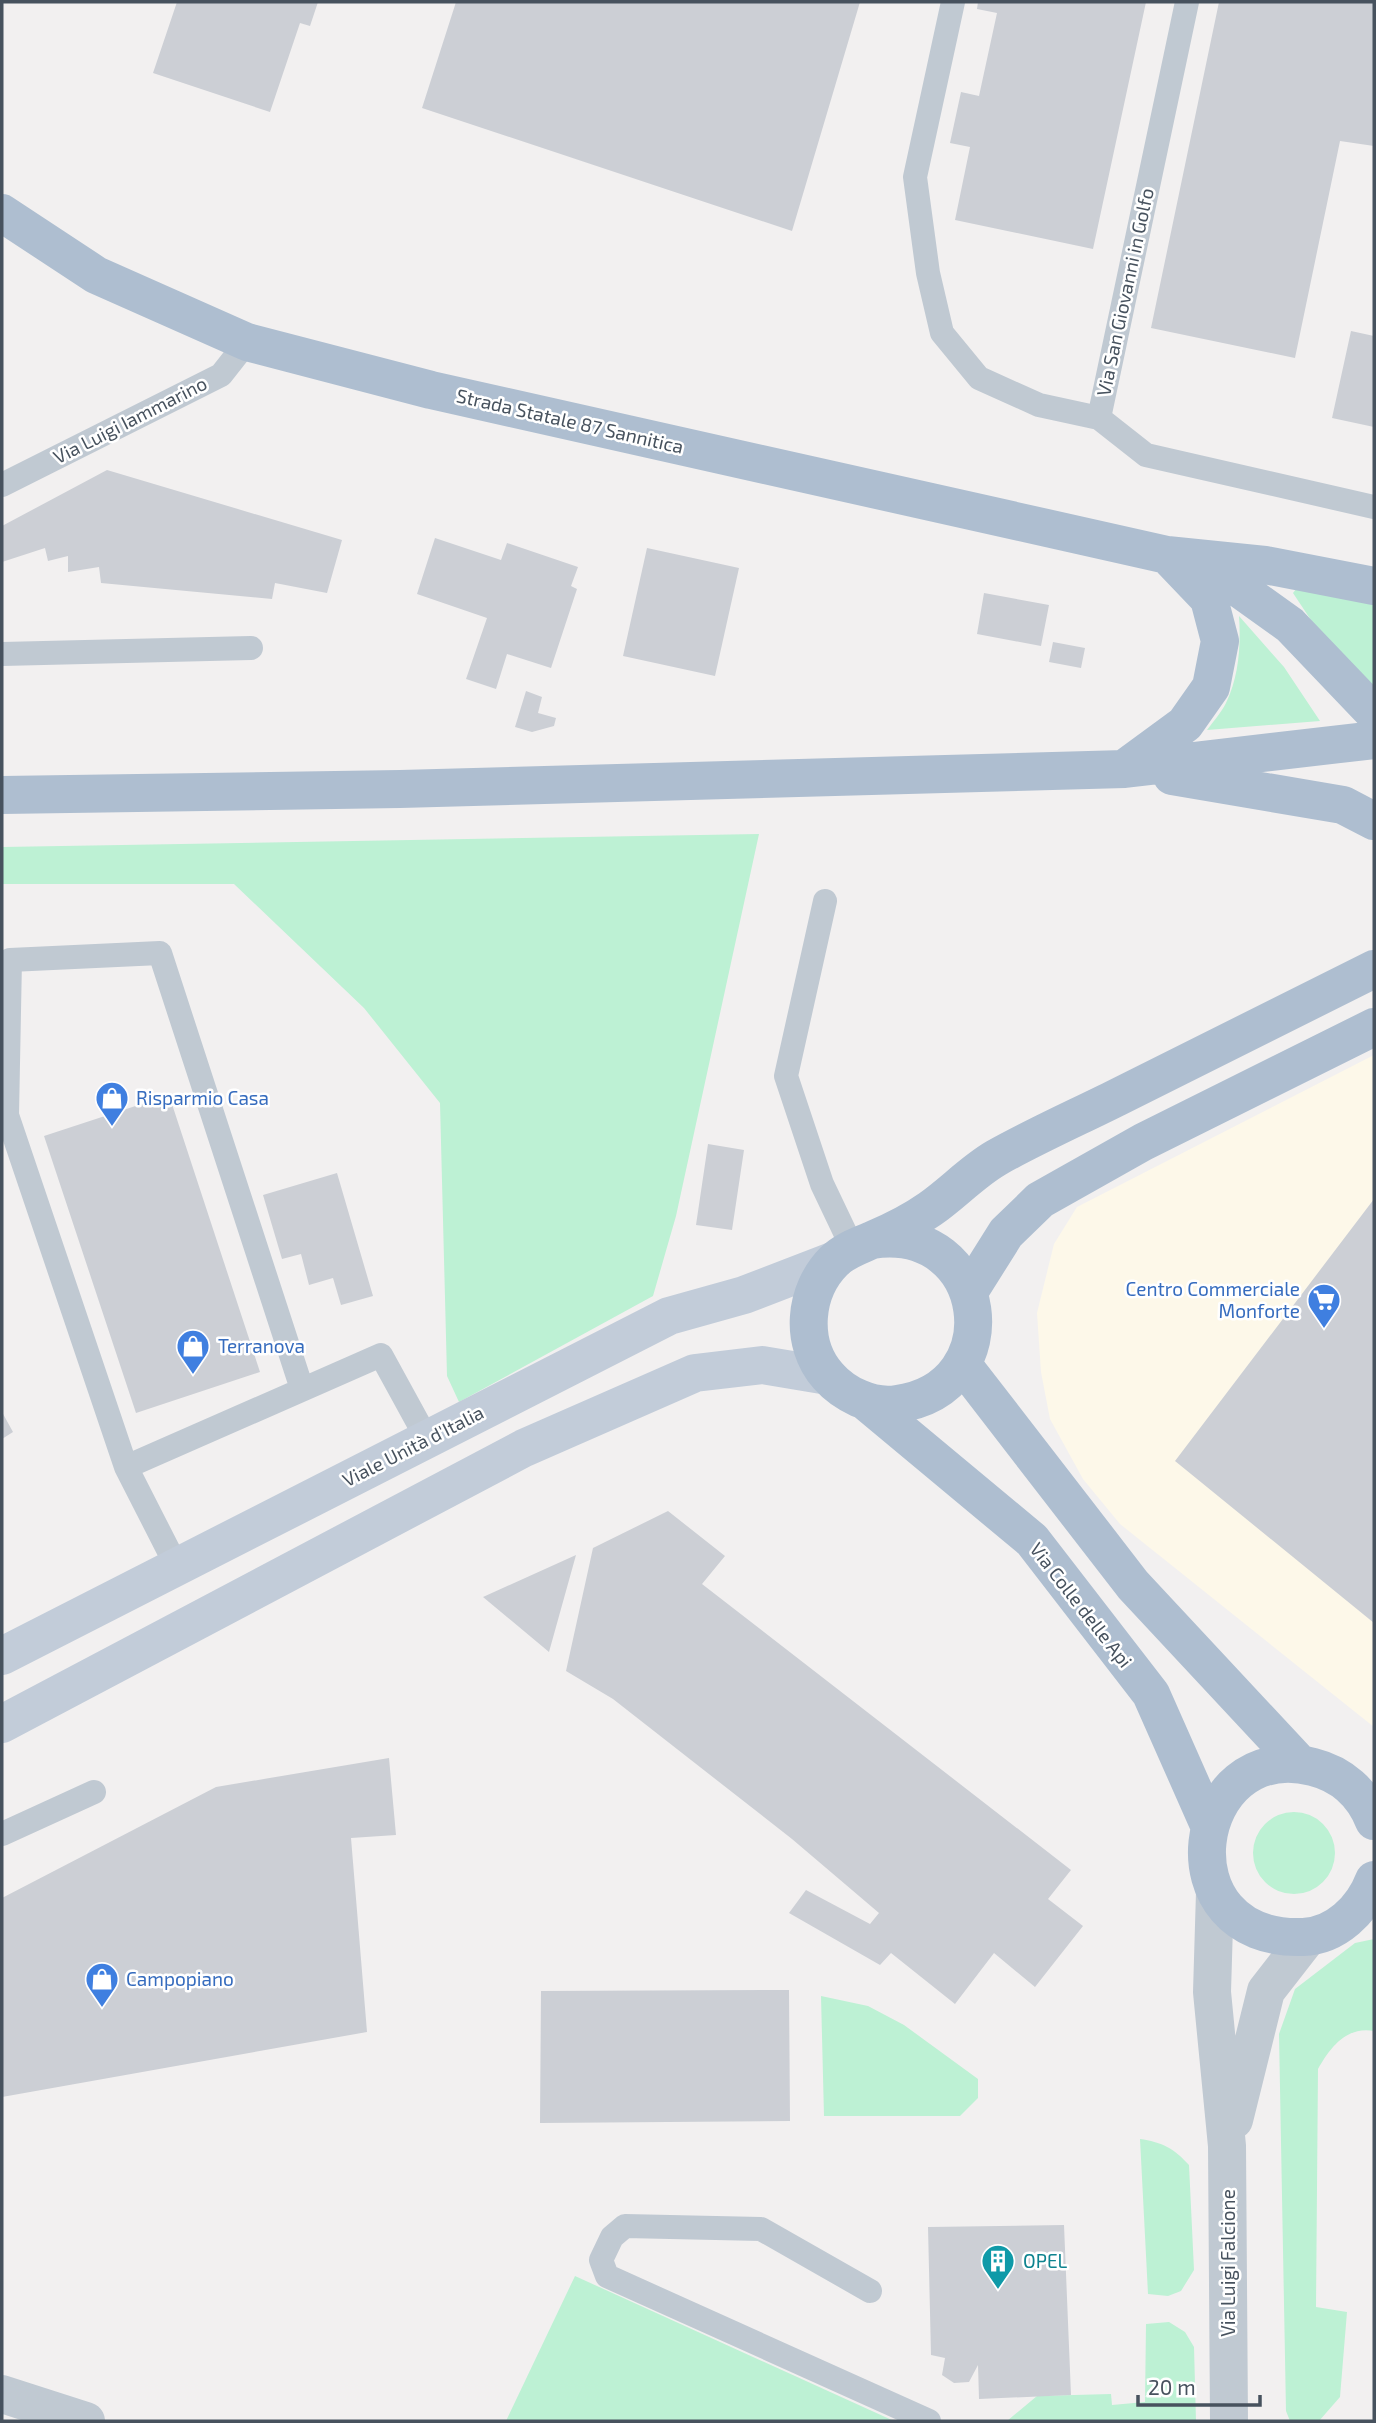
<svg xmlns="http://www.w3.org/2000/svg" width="1376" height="2423" font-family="'Exo 2',sans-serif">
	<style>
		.commercial { fill: #fdf8e9 }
		.green { fill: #bdf1d4 }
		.building { fill: #cccfd5 }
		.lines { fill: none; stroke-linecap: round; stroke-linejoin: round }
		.lane { stroke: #c0c9d2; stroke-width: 24 }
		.street { stroke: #c0c9d2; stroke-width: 38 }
		.secondary { stroke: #c2ccd9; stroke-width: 38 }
		.primary { stroke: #aebed0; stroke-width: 38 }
		.labels { text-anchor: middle; stroke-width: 5; stroke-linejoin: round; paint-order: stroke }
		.street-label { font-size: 19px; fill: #47525e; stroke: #fff }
		.shop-label { font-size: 19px; fill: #366cbe; stroke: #fff; text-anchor: start }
		.culture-label { font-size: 19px; fill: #0d838f; stroke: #fff; text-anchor: start }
	</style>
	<rect width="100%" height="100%" fill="#f2f0f0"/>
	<path class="commercial" d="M1374,1055V1727L1120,1524L1083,1479L1050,1419L1041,1372L1037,1313L1054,1244L1077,1207Z"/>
	<path class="green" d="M1300,584L1374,603V688L1366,703L1293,593Z
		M1239,616L1284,667L1320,721L1207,730C1213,722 1221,713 1226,703C1239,677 1241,644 1239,616Z
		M759,834L676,1216L653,1296L459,1402L447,1376L440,1103L364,1008L234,884H2V847Z
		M1253 1853a41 41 0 1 1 82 0a41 41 0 1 1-82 0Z
		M1374,1939V2031C1346,2026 1330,2048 1318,2069L1316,2307L1347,2312L1340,2397L1319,2421H1290L1286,2411L1279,2034L1295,1989L1355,1943Z
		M821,1996L868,2006L904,2025L978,2079V2098L960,2116H824Z
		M1140,2139C1161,2142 1174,2148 1189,2165L1194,2270L1181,2291L1168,2296L1148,2294Z
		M575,2276L894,2421H506Z
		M1169,2322L1185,2332L1194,2347L1196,2421H1007L1037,2396L1111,2394L1112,2405L1145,2402L1146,2324Z"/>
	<path class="building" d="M177,2H318L310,26L300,23L270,112L153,73Z
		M456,2H860L792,231L422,108Z
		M978,2H1146L1093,249L955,220L970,147L950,143L961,92L979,96L997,13L977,9Z
		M1219,2H1374V146L1340,141L1295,358L1151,328Z
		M1351,331L1374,336V427L1332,418Z
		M107,470L342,540L327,593L275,583L272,599L101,583L99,567L68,572V556L48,561L45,548L2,562V526Z
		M435,538L501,560L507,543L578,567L571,586L577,589L551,668L507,654L496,689L466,679L487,618L417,594Z
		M647,548L739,568L715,676L623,656Z
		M984,593L1049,605L1041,646L977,634Z
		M1053,642L1085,648L1081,668L1049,662Z
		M526,691L542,697L538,713L556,718L554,726L532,732L515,727Z
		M169,1095L260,1372L136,1413L44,1136Z
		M708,1144L744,1150L732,1230L696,1225Z
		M337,1173L373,1296L341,1305L333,1278L309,1285L301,1254L282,1259L263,1195Z
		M1374,1199V1623L1175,1461Z
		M2,1412L13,1432L2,1439Z
		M668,1511L725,1556L702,1584L1071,1870L1048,1899L1083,1926L1035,1987L994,1953L955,2004L891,1953L880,1965L789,1913L806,1890L870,1924L879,1913L792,1839L613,1699L566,1671L593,1548Z
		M576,1555L549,1652L483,1597Z
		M389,1758L396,1835L351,1838L367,2032L2,2097V1898L216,1787Z
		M789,1990L790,2121L540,2123L541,1991Z
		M1064,2225L1071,2395L979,2399L978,2365L969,2382L954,2383L942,2375L945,2358L931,2355L928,2227Z"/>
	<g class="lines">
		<path class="lane" d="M953,2L915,177L928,273L942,333L979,378L1039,405L1099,418
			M1187,2L1099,418L1146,455L1374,507
			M2,485L221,375L247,342
			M2,654L251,648
			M825,901L786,1076L822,1184L852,1247
			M126,1467L381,1355L427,1439
			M177,1567L126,1467L7,1115L10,960L160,953L302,1389
			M2,1834L94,1792
			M870,2291L761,2229L625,2226L612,2237L601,2260L607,2276L929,2421"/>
		<path class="street" d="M1215,1892L1212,1992L1227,2146L1229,2421
			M1234,2120L1266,1991L1308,1937
			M2,2394L86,2421"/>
		<path class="secondary" d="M2,1656L669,1316L744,1295L835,1260
			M2,1724L524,1448L695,1373L762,1365L828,1376"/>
		<path class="primary" d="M2,213L96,275L247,342L431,390L1167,555L1265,565L1374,586
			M1194,567L1230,582L1290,625L1374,713
			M1125,768L1185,724L1211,687L1220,641L1209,599L1167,555
			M1172,776L1343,805L1374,821
			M2,795L400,789L1125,769L1374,740
			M872,1240C990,1222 1013,1388 897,1404C871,1408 844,1394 828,1376C799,1343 804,1291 834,1261C845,1250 859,1246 872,1240C891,1232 913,1221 930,1209C953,1193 972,1172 996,1158C1035,1136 1078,1117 1118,1097C1204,1054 1289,1011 1374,969
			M969,1292L1006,1233L1040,1200L1143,1142L1374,1027
			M963,1365L1133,1585L1299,1763
			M865,1401L1032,1540L1151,1694L1209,1825
			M1374,1821C1363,1793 1341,1774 1313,1767C1189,1736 1159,1942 1303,1937C1336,1936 1363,1909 1374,1880"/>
	</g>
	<defs>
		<symbol id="shop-pin" viewBox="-11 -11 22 30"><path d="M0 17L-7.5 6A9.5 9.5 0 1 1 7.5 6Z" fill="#3f7fe0" stroke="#fff"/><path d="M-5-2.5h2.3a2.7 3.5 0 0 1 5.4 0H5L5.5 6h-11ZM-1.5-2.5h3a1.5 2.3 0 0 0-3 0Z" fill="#fff"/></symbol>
		<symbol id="supermarket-pin" viewBox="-11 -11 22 30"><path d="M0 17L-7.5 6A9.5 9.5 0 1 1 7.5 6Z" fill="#3f7fe0" stroke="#fff"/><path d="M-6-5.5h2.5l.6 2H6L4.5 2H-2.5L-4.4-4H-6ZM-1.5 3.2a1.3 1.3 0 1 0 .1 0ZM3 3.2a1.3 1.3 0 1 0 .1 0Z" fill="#fff"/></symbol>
		<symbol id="building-pin" viewBox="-11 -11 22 30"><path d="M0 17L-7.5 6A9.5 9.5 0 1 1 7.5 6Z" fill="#0f9aa8" stroke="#fff"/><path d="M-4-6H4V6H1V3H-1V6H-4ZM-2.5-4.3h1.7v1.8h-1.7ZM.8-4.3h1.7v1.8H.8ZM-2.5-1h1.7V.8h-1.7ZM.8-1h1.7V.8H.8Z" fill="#fff"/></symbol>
	</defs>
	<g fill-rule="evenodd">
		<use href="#shop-pin" x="93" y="1079" width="38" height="52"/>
		<use href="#supermarket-pin" x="1305" y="1281" width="38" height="52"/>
		<use href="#shop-pin" x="174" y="1327" width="38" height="52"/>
		<use href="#shop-pin" x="83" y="1960" width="38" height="52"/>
		<use href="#building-pin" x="979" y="2242" width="38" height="52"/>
	</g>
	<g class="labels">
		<g class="street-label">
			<text transform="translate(1125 292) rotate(-78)" y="7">Via San Giovanni in Golfo</text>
			<text transform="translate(130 420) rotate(-27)" y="7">Via Luigi Iammarino</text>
			<text transform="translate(570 421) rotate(13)" y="7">Strada Statale 87 Sannitica</text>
			<text transform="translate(413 1446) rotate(-27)" y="7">Viale Unità d'Italia</text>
			<text transform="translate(1081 1605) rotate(52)" y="7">Via Colle delle Api</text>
			<text transform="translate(1228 2263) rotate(-90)" y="7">Via Luigi Falcione</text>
		</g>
		<g class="shop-label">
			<text x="136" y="1105">Risparmio Casa</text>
			<text x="1300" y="1296" text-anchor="end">Centro Commerciale<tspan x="1300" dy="22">Monforte</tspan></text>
			<text x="218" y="1353">Terranova</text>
			<text x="126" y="1986">Campopiano</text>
		</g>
		<g class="culture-label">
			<text x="1023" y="2268">OPEL</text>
		</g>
	</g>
	<rect width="1376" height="2423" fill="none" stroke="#47525e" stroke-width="7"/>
	<path d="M1138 2395v10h122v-10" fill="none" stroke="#47525e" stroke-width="3.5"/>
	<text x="1148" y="2395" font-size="21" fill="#47525e" stroke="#ffffff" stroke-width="5" paint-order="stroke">20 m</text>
</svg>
